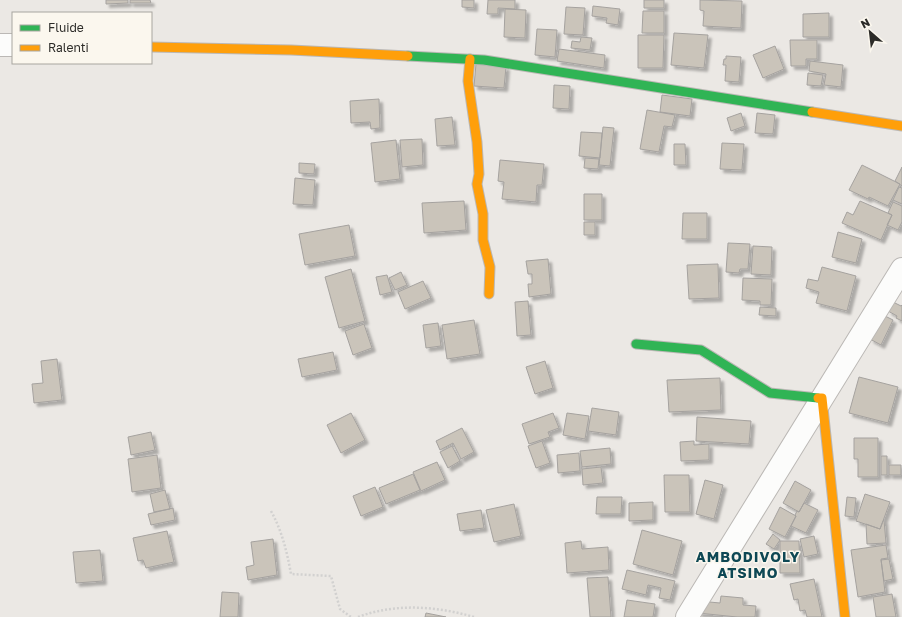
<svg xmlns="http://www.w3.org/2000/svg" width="902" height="617" font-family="'Golos Text',sans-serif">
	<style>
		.building { fill: #cac4ba; stroke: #a5a29f; filter: url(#shadow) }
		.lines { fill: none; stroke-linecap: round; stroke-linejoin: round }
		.street-casing { stroke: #bbb8b5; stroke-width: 24 }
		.fast-casing { stroke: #bbb8b5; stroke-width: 11 }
		.slow-casing { stroke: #bbb8b5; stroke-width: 11 }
		.path { stroke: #d2d1d0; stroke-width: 2.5; stroke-dasharray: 2 2; stroke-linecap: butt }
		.street { stroke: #fcfcfb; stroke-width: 22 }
		.fast { stroke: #30b455; stroke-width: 9 }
		.slow { stroke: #ff9f0a; stroke-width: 9 }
		.labels { text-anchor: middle; stroke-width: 3; stroke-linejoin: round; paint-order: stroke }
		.district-label { font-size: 14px; font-weight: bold; letter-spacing: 1px; fill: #0e4854; stroke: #fbf7ee }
	</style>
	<defs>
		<filter id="shadow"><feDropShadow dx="3.5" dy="3.5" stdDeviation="1" flood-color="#0004"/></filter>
	</defs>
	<rect width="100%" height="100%" fill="#ebe8e4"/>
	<path class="building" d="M106,0H128V3L106,4Z
		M130,0H150L151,3H130Z
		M462,0H474V8L462,7Z
		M488,0H515V9L498,8V14H487Z
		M644,0H664V8H644Z
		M700,0L742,1L741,28L703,26L704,11L700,10Z
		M593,6L620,9L618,25L606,23L607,18L592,16Z
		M566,7L585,8L583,35L564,34Z
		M505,9L526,10L525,38L504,37Z
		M643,11H664V33H642Z
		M829,13V37H803V14Z
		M537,29L557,30L555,57L535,55Z
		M674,33L708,35L704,68L671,65Z
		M638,35H664L663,68H638Z
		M581,37L592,38L590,50L571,48L572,41L580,42Z
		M790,40H817V59H806V66H791Z
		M775,46L784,69L763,78L753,55Z
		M559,49L605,55L604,68L557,61Z
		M726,56L741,57L739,82L725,81L726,65H723L724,59H726Z
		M810,61L843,65L841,87L824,85L826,74L809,71Z
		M476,64L506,67L504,88L474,86Z
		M808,73L823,75L821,86L807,85Z
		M554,85L570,86L569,109L553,108Z
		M662,95L692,99L690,116L660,112Z
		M379,99L380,128L371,129L370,122L351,123L350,101Z
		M647,110L675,115L672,127L664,126L659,152L640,149Z
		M741,113L745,126L731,131L727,118Z
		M757,113L775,115L773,134L755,133Z
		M452,117L455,145L437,146L435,119Z
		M603,127L614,128L610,166L599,165Z
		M581,132L602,133L600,158L579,156Z
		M422,139L423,165L402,167L400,140Z
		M396,140L400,179L375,182L371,143Z
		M722,143L744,144L742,170L720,169Z
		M674,144H685L686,165H674Z
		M585,158L599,159L598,169L584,168Z
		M500,160L544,164L542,185H537L536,202L502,199L504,182L498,181Z
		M299,163L315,164L314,174L299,173Z
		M862,165L900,184L888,206L869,197L868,199L849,190Z
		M902,167V186L895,181Z
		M295,178L315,180L313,205L293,204Z
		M899,187L902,188V204L893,200Z
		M584,194H602V220H584Z
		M464,201L466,230L424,233L422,203Z
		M860,201L892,215L881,240L842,223L847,212L853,215Z
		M893,202L902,206V222L898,230L887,225L892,215L888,213Z
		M683,213H707V239H682Z
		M584,222H595V235H584Z
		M349,225L355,256L305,265L299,234Z
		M838,232L862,239L856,263L832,257Z
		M728,243L750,244L748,269H740L739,273L726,272Z
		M753,246L772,247L771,275L751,274Z
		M548,259L551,294L529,297L528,284H532V274H528L526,261Z
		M718,264L719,298L689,299L687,265Z
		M822,267L856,276L847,311L816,303L819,292L806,288L808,279L818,281Z
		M351,269L365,321L339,328L325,277Z
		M401,272L407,285L395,290L389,278Z
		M387,275L392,292L380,295L376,277Z
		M743,278L772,279L771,305H760V301L742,300Z
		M423,281L431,298L405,309L398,292Z
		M528,301L531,335L517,336L515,302Z
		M893,302L901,306L902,305V321L896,318L897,316L888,311Z
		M760,307L776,308V316L759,315Z
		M883,315L893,320L881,345L870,339Z
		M474,320L480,354L447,359L442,325Z
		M438,323L441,346L426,348L423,325Z
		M364,324L372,348L353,355L345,331Z
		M333,352L337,370L302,377L298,359Z
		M57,359L62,400L34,403L32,384L43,383L41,361Z
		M545,361L553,388L535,394L526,367Z
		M859,377L898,387L888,423L849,413Z
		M720,378L721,410L669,412L667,380Z
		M592,408L619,412L616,435L588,431Z
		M351,413L365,440L341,453L327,425Z
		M553,413L559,428L548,432L550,437L529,444L522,424Z
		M567,413L589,416L585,439L563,435Z
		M697,417L751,421L749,444L696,441Z
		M462,428L474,452L461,459L453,443L440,450L436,441Z
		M151,432L155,450L131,455L128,437Z
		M854,438H878V477H858V459H854Z
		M542,441L550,463L536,468L528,446Z
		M694,441V445L709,444V460L681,461L680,442Z
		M452,446L460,461L448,468L440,452Z
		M610,448L611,464L582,467L580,451Z
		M579,453L580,471L558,473L557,455Z
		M157,455L161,488L132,492L128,459Z
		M881,456H887V475H881Z
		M437,462L445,480L421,491L413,472Z
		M889,465H901V475H889Z
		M601,467L603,483L583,485L582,469Z
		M413,474L420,490L386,504L379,488Z
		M664,475H689L690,512H665Z
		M705,480L723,485L714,519L696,514Z
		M795,481L811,490L799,512L783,503Z
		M375,487L383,507L361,516L353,496Z
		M165,490L170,509L154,512L150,494Z
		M865,494L890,502L880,529L856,521Z
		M597,497H622L621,514H596Z
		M847,497L856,498L854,517L845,516Z
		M653,502V520L629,521V503Z
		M804,503L818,510L806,533L791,526L796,516L795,515L797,511L799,512Z
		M514,504L521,536L494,542L486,510Z
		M780,507L796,516L785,537L769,529Z
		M173,508L175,520L151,525L148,514Z
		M481,510L484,528L460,531L457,514Z
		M884,520L886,543L867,544L866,524L880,529L883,521Z
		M642,530L682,541L673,575L633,564Z
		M167,531L174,562L146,568L143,560L138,561L133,538Z
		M773,534L780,540L774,549L766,544Z
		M814,536L818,554L804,557L800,539Z
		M273,539L277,575L248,580L246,567L254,565L251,542Z
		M581,541L582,549L608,547L609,570L567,573L565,543Z
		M780,541H799L800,573H780Z
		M886,545L888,558L881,559L885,592L858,597L851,550Z
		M100,550L103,581L76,583L73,552Z
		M889,559L893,579L884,581L881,560Z
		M627,570L675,581L670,600L659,598L661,588L648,585L646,595L622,589Z
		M608,577L611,617H590L587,578Z
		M814,579L822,617H807L805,610L800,611L798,599L794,600L790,584Z
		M222,592L239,593L238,617H220Z
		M892,594L896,617H876L873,597Z
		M721,596L743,598V605L756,606L755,617H737L698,613L699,601L720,603Z
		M627,600L655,604L653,617H624Z
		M426,613L446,617H425Z"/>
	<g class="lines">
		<defs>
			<path id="street" d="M0,45H13
				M687,617L902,269"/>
			<path id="fast" d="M408,56L484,60L812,112
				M636,344L701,350L770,393L818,398"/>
			<path id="slow" d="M151,47L291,50L408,56
				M470,59L468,81L477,142L479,174L477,184L483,214V240L490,267L489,294
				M812,112L902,126
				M818,398H822L845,617"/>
		</defs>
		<use href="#street" class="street-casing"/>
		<use href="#fast" class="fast-casing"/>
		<use href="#slow" class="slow-casing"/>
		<path class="path" d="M271,511C282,531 287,552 291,574L331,576L340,609L351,617
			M358,617C396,603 436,606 474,617"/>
		<use href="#street" class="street"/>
		<use href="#fast" class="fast"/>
		<use href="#slow" class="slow"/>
	</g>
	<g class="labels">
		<g class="district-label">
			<text x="748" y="562">AMBODIVOLY<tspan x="748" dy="16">ATSIMO</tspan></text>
		</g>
	</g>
	<rect x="12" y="12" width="140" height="52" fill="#fbf7ee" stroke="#a8a59f"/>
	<rect x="20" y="25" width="20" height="6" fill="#30b455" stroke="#a8a59f"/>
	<text x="48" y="32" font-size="12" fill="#2c2b28">Fluide</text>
	<rect x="20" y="45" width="20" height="6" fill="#ff9f0a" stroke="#a8a59f"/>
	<text x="48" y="52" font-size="12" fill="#2c2b28">Ralenti</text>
	<g transform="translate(870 32) rotate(332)" stroke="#fbf7ee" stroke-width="3" paint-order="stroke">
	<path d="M0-3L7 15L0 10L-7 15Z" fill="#2c2b28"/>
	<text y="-6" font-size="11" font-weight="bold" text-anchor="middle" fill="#2c2b28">N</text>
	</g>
</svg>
